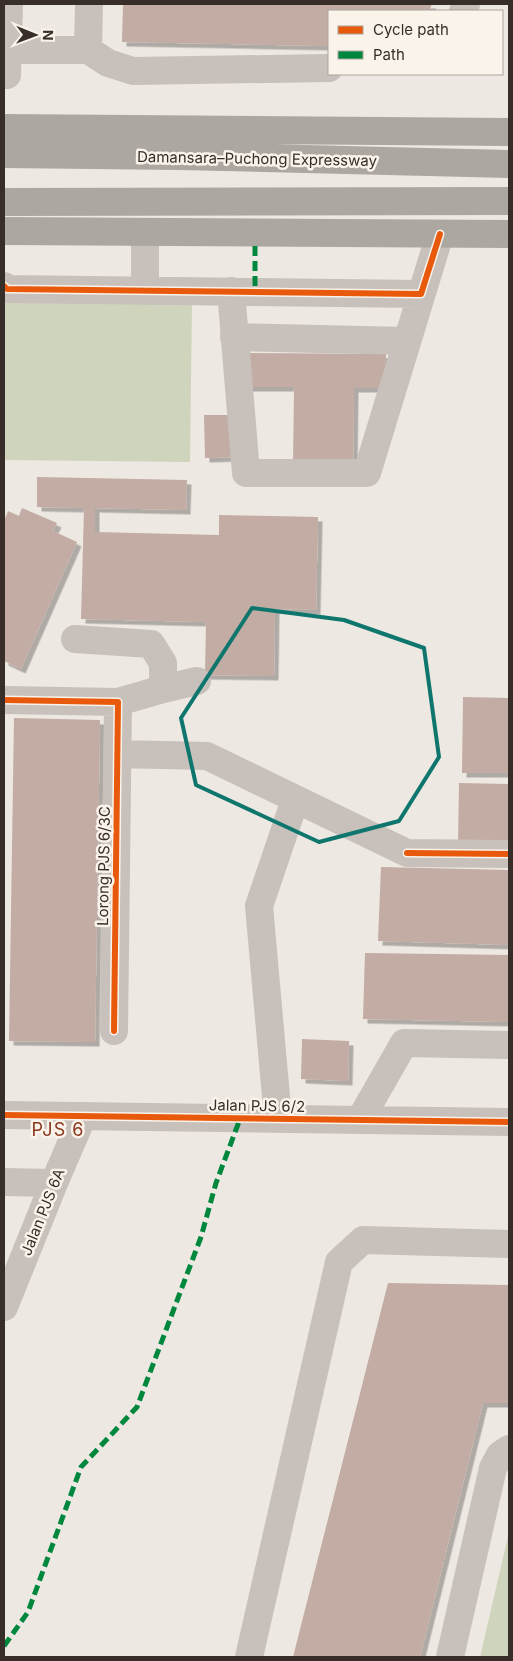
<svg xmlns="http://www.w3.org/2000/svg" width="513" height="1661" font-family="Inter,sans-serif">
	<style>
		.green { fill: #cfd4bc }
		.building { fill: #c2aca3; filter: url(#shadow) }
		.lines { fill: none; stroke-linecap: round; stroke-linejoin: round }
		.minor { stroke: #c7c0bb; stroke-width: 28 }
		.highway { stroke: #ada7a1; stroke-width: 28 }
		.quiet { stroke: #00873e; stroke-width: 5; stroke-dasharray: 10 5; stroke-linecap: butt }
		.cycleway-casing { stroke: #faf3ea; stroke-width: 9 }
		.cycleway { stroke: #e8590c; stroke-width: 6 }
		.marked { fill: none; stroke: #0f766e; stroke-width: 4; stroke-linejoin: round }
		.labels { text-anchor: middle; stroke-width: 5; stroke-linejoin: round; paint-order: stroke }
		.street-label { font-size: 15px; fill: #382e29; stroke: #faf3ea }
		.quarter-label { font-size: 18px; letter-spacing: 1px; fill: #8a381f; stroke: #faf3ea }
	</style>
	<defs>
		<filter id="shadow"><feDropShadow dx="4.5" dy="4.5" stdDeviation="0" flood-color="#0004"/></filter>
	</defs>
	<rect width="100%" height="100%" fill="#eee8e2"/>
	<path class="green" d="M4,300L192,302L190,462L4,460Z
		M509,1532V1657H480Z"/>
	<path class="building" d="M123,4H432L429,11H329V46L122,42Z
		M245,353L386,354L385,388H354L353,468L293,467L294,387H245Z
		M204,415H238L239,457L205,458Z
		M37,477L187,480L186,510L95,508V532L219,535V515L318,517L316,610L275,609L274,676L205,675L206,622L81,619L84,508L37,507Z
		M22,508L57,523L53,531L77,542L21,669L4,661V521L8,511L19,516Z
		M463,697L509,698V773H462Z
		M14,718L100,720L95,1042L9,1041Z
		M459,783L509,784V845L458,844Z
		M381,867L509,870V945L378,941Z
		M365,953L509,955V1022L363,1019Z
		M302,1039L349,1041L348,1081L301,1079Z
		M388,1283L509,1285V1403H483L420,1657H293Z"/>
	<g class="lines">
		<path class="minor" d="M89,4L88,50L108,63L133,71L329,68
			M463,11L466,4
			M8,50H88
			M4,75H7L9,4
			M4,286L7,289L421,294
			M145,291V232
			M231,291L246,473H367L440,234
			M234,337L407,341
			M75,639L151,644L163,663V689
			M4,700L118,702L163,689L197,681
			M118,754L207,756L407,853L509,854
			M114,1031L118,702
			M4,1115L509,1122
			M278,1119L259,906L295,800
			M360,1120L404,1043L509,1045
			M4,1182L54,1183
			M4,1307L54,1183L83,1116
			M249,1657L339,1262L363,1240L509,1244
			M450,1657L493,1468L500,1455L509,1449"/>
		<path class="highway" d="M4,128L509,132
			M4,154L179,156L509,164
			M4,202L509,201
			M4,231L509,234"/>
		<path class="quiet" d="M255,246V292
			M4,1646L28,1612L81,1467L137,1407L201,1237L216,1183L240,1119"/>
		<defs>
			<path id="cycleway" d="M4,286L7,289L421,294L440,234
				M4,700L118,702L114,1031
				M407,853L509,854
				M4,1115L509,1122"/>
		</defs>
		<use href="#cycleway" class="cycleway-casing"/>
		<use href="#cycleway" class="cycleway"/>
	</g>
	<path class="marked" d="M252,608L344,620L424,648L439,757L399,821L319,842L196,785L181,718Z"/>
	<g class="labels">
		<g class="street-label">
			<text transform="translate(257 159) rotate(1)" y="5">Damansara–Puchong Expressway</text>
			<text transform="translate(104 866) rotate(-89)" y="5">Lorong PJS 6/3C</text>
			<text transform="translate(257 1106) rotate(1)" y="5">Jalan PJS 6/2</text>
			<text transform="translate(43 1212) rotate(-68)" y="5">Jalan PJS 6A</text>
		</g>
		<g class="quarter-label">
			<text x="58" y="1136">PJS 6</text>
		</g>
	</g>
	<rect width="513" height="1661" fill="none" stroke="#382e29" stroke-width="10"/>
	<rect x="328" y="10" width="175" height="65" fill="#faf3ea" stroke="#aca49d"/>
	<rect x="338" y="26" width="25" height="8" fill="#e8590c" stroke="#aca49d"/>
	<text x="373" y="35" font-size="15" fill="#382e29">Cycle path</text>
	<rect x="338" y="51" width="25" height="8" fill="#00873e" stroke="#aca49d"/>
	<text x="373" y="60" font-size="15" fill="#382e29">Path</text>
	<g transform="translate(35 35) rotate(91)" stroke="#faf3ea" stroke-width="4" paint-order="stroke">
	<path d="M0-4L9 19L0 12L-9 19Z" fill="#382e29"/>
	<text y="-8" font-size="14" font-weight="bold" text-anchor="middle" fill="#382e29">N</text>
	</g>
</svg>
